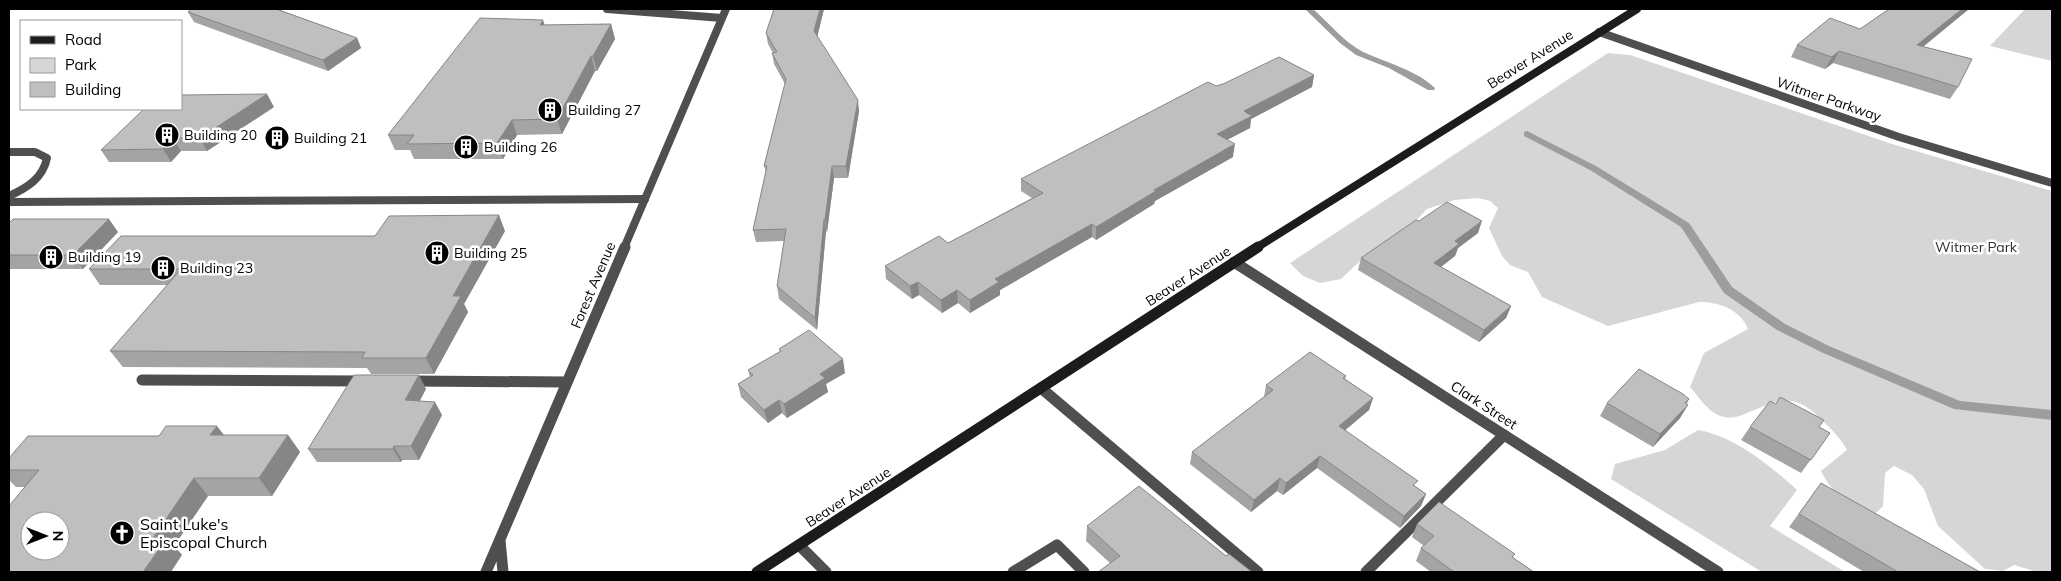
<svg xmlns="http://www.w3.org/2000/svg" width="2061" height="581" font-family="Mulish,sans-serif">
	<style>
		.green { fill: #d6d6d6 }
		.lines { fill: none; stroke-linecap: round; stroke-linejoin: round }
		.stream { fill: #9d9d9d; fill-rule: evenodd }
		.lane-far1 { stroke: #4f4f4f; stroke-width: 8 }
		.lane { stroke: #4f4f4f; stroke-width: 11 }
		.street-far1 { stroke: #4f4f4f; stroke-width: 8 }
		.street { stroke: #4f4f4f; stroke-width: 11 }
		.secondary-far1 { stroke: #1c1c1c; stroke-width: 8 }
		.secondary { stroke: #1c1c1c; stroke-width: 11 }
		.wall { fill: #a4a4a4 }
		.shaded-wall { fill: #868686 }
		.building { fill: #bfbfbf; stroke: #868686; fill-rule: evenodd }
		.labels { text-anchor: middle; stroke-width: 5; stroke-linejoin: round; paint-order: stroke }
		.street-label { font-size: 14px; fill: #000; stroke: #fff }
		.poi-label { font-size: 14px; fill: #000; stroke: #fff; text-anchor: start }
		.park-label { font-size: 14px; fill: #2d2d2d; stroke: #fff }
		.near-poi-label { font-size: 16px; fill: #000; stroke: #fff; text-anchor: start }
	</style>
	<rect width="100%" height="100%" fill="#fff"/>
	<path class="green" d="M2025,9H2052V61L1990,46Z
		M1608,53L1630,55L1892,144L2052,191V572H2037L2014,565L2003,571L1985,569L1938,526L1924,489L1912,475L1894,466L1885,473L1883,506L1875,514C1852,507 1831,494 1821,471L1847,450C1840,437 1830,428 1820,418C1792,391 1779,400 1747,413C1741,416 1731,419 1724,417C1709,414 1700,398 1690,387L1704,353L1748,329C1740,309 1719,302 1699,302L1608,326L1542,297L1528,272L1510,265L1502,256L1489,228L1498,208L1490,201L1478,198L1454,200L1427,209L1409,228L1362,259L1341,279L1320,283L1303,276L1290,263Z
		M1698,430C1734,436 1771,466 1797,490L1770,526L1845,572H1762L1611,479L1615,464L1665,450Z"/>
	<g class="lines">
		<path class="stream" d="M1305,9H1313C1329,23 1344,42 1363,52C1385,62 1418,71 1435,88L1434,90H1428L1389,68L1356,55L1340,43Z
			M1527,131L1596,166L1689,223L1732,287L1785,324L1829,346L1960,401L2052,410V420L1954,409L1821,352L1777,330L1724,293L1681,227L1590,170L1524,136V132Z"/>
		<path class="lane-far1" d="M9,152H35L47,158C43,178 27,188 9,196
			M9,202L645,199"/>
		<path class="lane" d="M142,380L364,381
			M411,381L567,382
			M1041,388L1258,572
			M799,545L826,572
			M1013,572L1057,545L1084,572
			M1366,572L1504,435"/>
		<path class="street-far1" d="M607,9L722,18
			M1599,32L1899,137L2052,183
			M624,248L726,9"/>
		<path class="street" d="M1234,262L1718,572
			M500,540L503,572
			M486,572L625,247"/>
		<path class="secondary-far1" d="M1256,248L1637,9"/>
		<path class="secondary" d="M757,572L1258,247"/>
	</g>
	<path class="wall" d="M192,9H278H277L357,38L361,48L328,71L194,22L188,12Z
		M774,9H824L817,36L859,111L848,178H834L827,232L826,231L817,330L779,299L777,286L784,241L756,242L753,230L766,171L764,166L785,84L774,64L772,53H773L768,44L766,33Z
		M1889,9H1969L1923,47L1958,87L1950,99L1833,63L1825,69L1791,57L1797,45L1860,29Z
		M611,24L615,39L597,71H595L562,134L517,135L503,159H414L410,150H395L388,135L545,25Z
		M1314,75L1312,87L1251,119L1250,128L1227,140L1233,157L1155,201L1154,204L1096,240L1092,237L1000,290V295L970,313L958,303L942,313L919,295L912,299L886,279L885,266L948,243L1032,198L1021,191V179L1216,86L1223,84Z
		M274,107L207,151H181L171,162H109L101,150Z
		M1419,221L1478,233L1458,248L1455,256L1441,267L1511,306L1506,318L1479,342L1358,270L1361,258Z
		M9,223L118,232L83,269H9Z
		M505,231L464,304L468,312L434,374H371L367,368L123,367L110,351L167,285H100L89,269L375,236Z
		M779,349L845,373L826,384L828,392L787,418L782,413L768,423L741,397L738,384L750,377L748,370L780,352Z
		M1346,376L1345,379L1373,398L1369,410L1345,430L1416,487L1426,494L1421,506L1400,528L1317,468L1283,495L1277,491L1251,512L1190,464L1192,452L1264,397L1266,385Z
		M426,389L419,401L442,415L419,460H402L401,462H317L308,449Z
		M1689,399L1680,418L1653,447L1600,416L1607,403Z
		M1776,404L1830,433L1801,473L1741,440L1750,427Z
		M223,435H288L300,452L272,496H208L174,546L182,555L24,487H16L9,480V458L159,436Z
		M1821,483L1980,572H1864L1789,527Z
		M1417,524L1513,558L1534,572H1431L1416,561L1421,548L1424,546L1412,537Z
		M1087,526L1226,556L1110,563L1086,541Z"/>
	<path class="shaded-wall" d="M820,9H824L816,42L814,31Z
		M1962,9H1969L1910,57L1917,45Z
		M543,20L548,34L540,25Z
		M611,24L615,39L597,71L593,56Z
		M357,38L361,48L328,71L323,60Z
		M1839,51L1833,63L1825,69L1832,57Z
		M591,56L595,71L562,134L557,119Z
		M1314,75L1312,87L1251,119L1250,128L1215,146L1217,134L1244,111Z
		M267,94L274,107L207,151L200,138Z
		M858,100L859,111L848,178L846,166Z
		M512,120L517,135L503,159L497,143Z
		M173,138L181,151L171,162L163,149Z
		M1235,144L1233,157L1155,201L1154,204L1096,240V227L1154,190Z
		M832,166L834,178L827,232L825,220Z
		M499,215L505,231L464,304L468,312L434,374L426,358L453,296Z
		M109,219L118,232L83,269L73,255Z
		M824,219L826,231L817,330L815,318Z
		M1482,221L1478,233L1458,248L1455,256L1430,275L1434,263L1455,241Z
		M1092,224V237L1000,290V295L970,313V300L995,279Z
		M918,282L919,295L912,299L910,286Z
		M957,290L958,303L942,313L941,300Z
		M1511,306L1506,318L1479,342L1484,330Z
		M843,359L845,373L826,384L828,392L787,418L784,404L820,374Z
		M419,375L426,389L413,414L405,400Z
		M1373,398L1369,410L1336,438L1339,426Z
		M1689,399L1682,410L1688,405L1680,418L1653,447L1660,434Z
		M779,400L782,413L768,423L764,410Z
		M435,402L442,415L419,460L411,446Z
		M217,426L230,443L210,435Z
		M288,435L300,452L272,496L259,478Z
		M394,446L402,460L401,462L393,449Z
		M1320,456L1317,468L1283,495L1286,483Z
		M194,478L208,496L174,546L182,555L171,572H143L153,538Z
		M1280,478L1277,491L1251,512L1254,500Z
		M1426,494L1421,506L1400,528L1404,516Z"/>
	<path class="building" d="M192,9H276L357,38L323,60L188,12Z
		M774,9H820L814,31L858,100L846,166H832L825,220L824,219L815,318L777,286L786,229L753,230L767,166H764L786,79L772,53L777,52L766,33Z
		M1889,9H1962L1917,45L1972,59L1958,87L1839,51L1832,57L1797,45L1830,18L1860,29Z
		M480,18L543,20L540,25L611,24L593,56H591L557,119L512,120L497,143L407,144L414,135H388Z
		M1279,57L1314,75L1244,111L1252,116L1217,134L1235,144L1154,190L1156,191L1096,227L1092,224L995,279L999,282L970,300L957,290L941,300L918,282L910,286L885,266L939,236L948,243L1043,193L1021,179L1208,82L1216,86L1223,84Z
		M267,94L200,138H173L163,149L101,150L144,109H181V95Z
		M1447,202L1482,221L1455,241L1459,244L1434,263L1511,306L1484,330L1361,258L1416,220L1419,221Z
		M499,215L453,296H461L426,358H362L365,352L110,351L181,269H89L121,236H375L389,216Z
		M13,219H109L73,255H9V223Z
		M809,330L843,359L820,374L825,378L784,404L779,400L764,410L738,384L753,375L748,370L781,351L779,349Z
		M1310,352L1346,376L1343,378L1373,398L1339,426L1418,481L1413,485L1426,494L1404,516L1320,456L1286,483L1280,478L1254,500L1192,452L1273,390L1266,385Z
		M1639,369L1683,394L1689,399L1685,403L1688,405L1660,434L1607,403Z
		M354,375H419L405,400L435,402L411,446H394L393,449H308Z
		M1780,397L1824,420L1819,427L1830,433L1811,460L1750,427L1770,401L1776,404Z
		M166,426H217L210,435H288L259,478H194L153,538H167L143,572H9V506L39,470H9V458L28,436H159ZM30,521H60V551H30Z
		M1821,483L1980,572H1898L1799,514Z
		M1139,486L1226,556L1229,554L1252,572H1098L1120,556L1087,526Z
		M1439,502L1515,554L1512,557L1534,572H1454L1421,548L1434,536L1417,524Z"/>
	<defs>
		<symbol id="building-disc" viewBox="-11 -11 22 22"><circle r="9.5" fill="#000" stroke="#fff"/><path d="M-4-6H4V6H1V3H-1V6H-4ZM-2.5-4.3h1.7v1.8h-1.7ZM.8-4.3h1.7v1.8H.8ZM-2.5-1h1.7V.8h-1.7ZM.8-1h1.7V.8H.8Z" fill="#fff"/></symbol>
		<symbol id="church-disc" viewBox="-11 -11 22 22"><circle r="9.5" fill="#000" stroke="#fff"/><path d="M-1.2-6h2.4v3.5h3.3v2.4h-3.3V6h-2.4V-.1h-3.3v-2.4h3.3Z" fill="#fff"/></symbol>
	</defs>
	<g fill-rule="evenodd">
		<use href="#building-disc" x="536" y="96" width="28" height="28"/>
		<use href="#building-disc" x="153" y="121" width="28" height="28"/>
		<use href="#building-disc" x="263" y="124" width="28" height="28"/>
		<use href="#building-disc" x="452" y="133" width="28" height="28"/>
		<use href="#building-disc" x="423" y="239" width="28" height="28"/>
		<use href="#building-disc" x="37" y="243" width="28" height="28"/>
		<use href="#building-disc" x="149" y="254" width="28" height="28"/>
		<use href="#church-disc" x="108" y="519" width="28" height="28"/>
	</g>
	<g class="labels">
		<g class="street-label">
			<text transform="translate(1530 59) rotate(-32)" y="5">Beaver Avenue</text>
			<text transform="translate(1829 99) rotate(19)" y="5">Witmer Parkway</text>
			<text transform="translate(1188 276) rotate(-33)" y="5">Beaver Avenue</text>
			<text transform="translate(593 285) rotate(-67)" y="5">Forest Avenue</text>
			<text transform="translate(1484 405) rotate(33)" y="5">Clark Street</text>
			<text transform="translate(848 497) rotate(-33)" y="5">Beaver Avenue</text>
		</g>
		<g class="poi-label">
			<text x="568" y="115">Building 27</text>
			<text x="184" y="140">Building 20</text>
			<text x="294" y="143">Building 21</text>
			<text x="484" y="152">Building 26</text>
			<text x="454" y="258">Building 25</text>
			<text x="68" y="262">Building 19</text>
			<text x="180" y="273">Building 23</text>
		</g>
		<g class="park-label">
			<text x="1976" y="252">Witmer Park</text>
		</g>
		<g class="near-poi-label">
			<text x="140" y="530">Saint Luke's<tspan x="140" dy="18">Episcopal Church</tspan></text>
		</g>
	</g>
	<rect width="2061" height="581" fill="none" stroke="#000000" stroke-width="20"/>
	<rect x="20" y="20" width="162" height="90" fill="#ffffff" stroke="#999999"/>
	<rect x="30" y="36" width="25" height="8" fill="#1c1c1c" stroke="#999999"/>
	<text x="65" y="45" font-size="15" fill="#000000">Road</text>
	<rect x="30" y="58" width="25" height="15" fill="#d6d6d6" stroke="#999999"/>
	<text x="65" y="70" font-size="15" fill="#000000">Park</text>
	<rect x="30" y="82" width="25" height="15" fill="#bfbfbf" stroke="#999999"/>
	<text x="65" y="95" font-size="15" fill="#000000">Building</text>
	<g transform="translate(45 536) rotate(90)"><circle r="24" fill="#ffffff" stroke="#999999"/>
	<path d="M0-4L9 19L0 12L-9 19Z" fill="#000000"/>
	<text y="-8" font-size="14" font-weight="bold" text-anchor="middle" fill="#000000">N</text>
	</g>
</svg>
